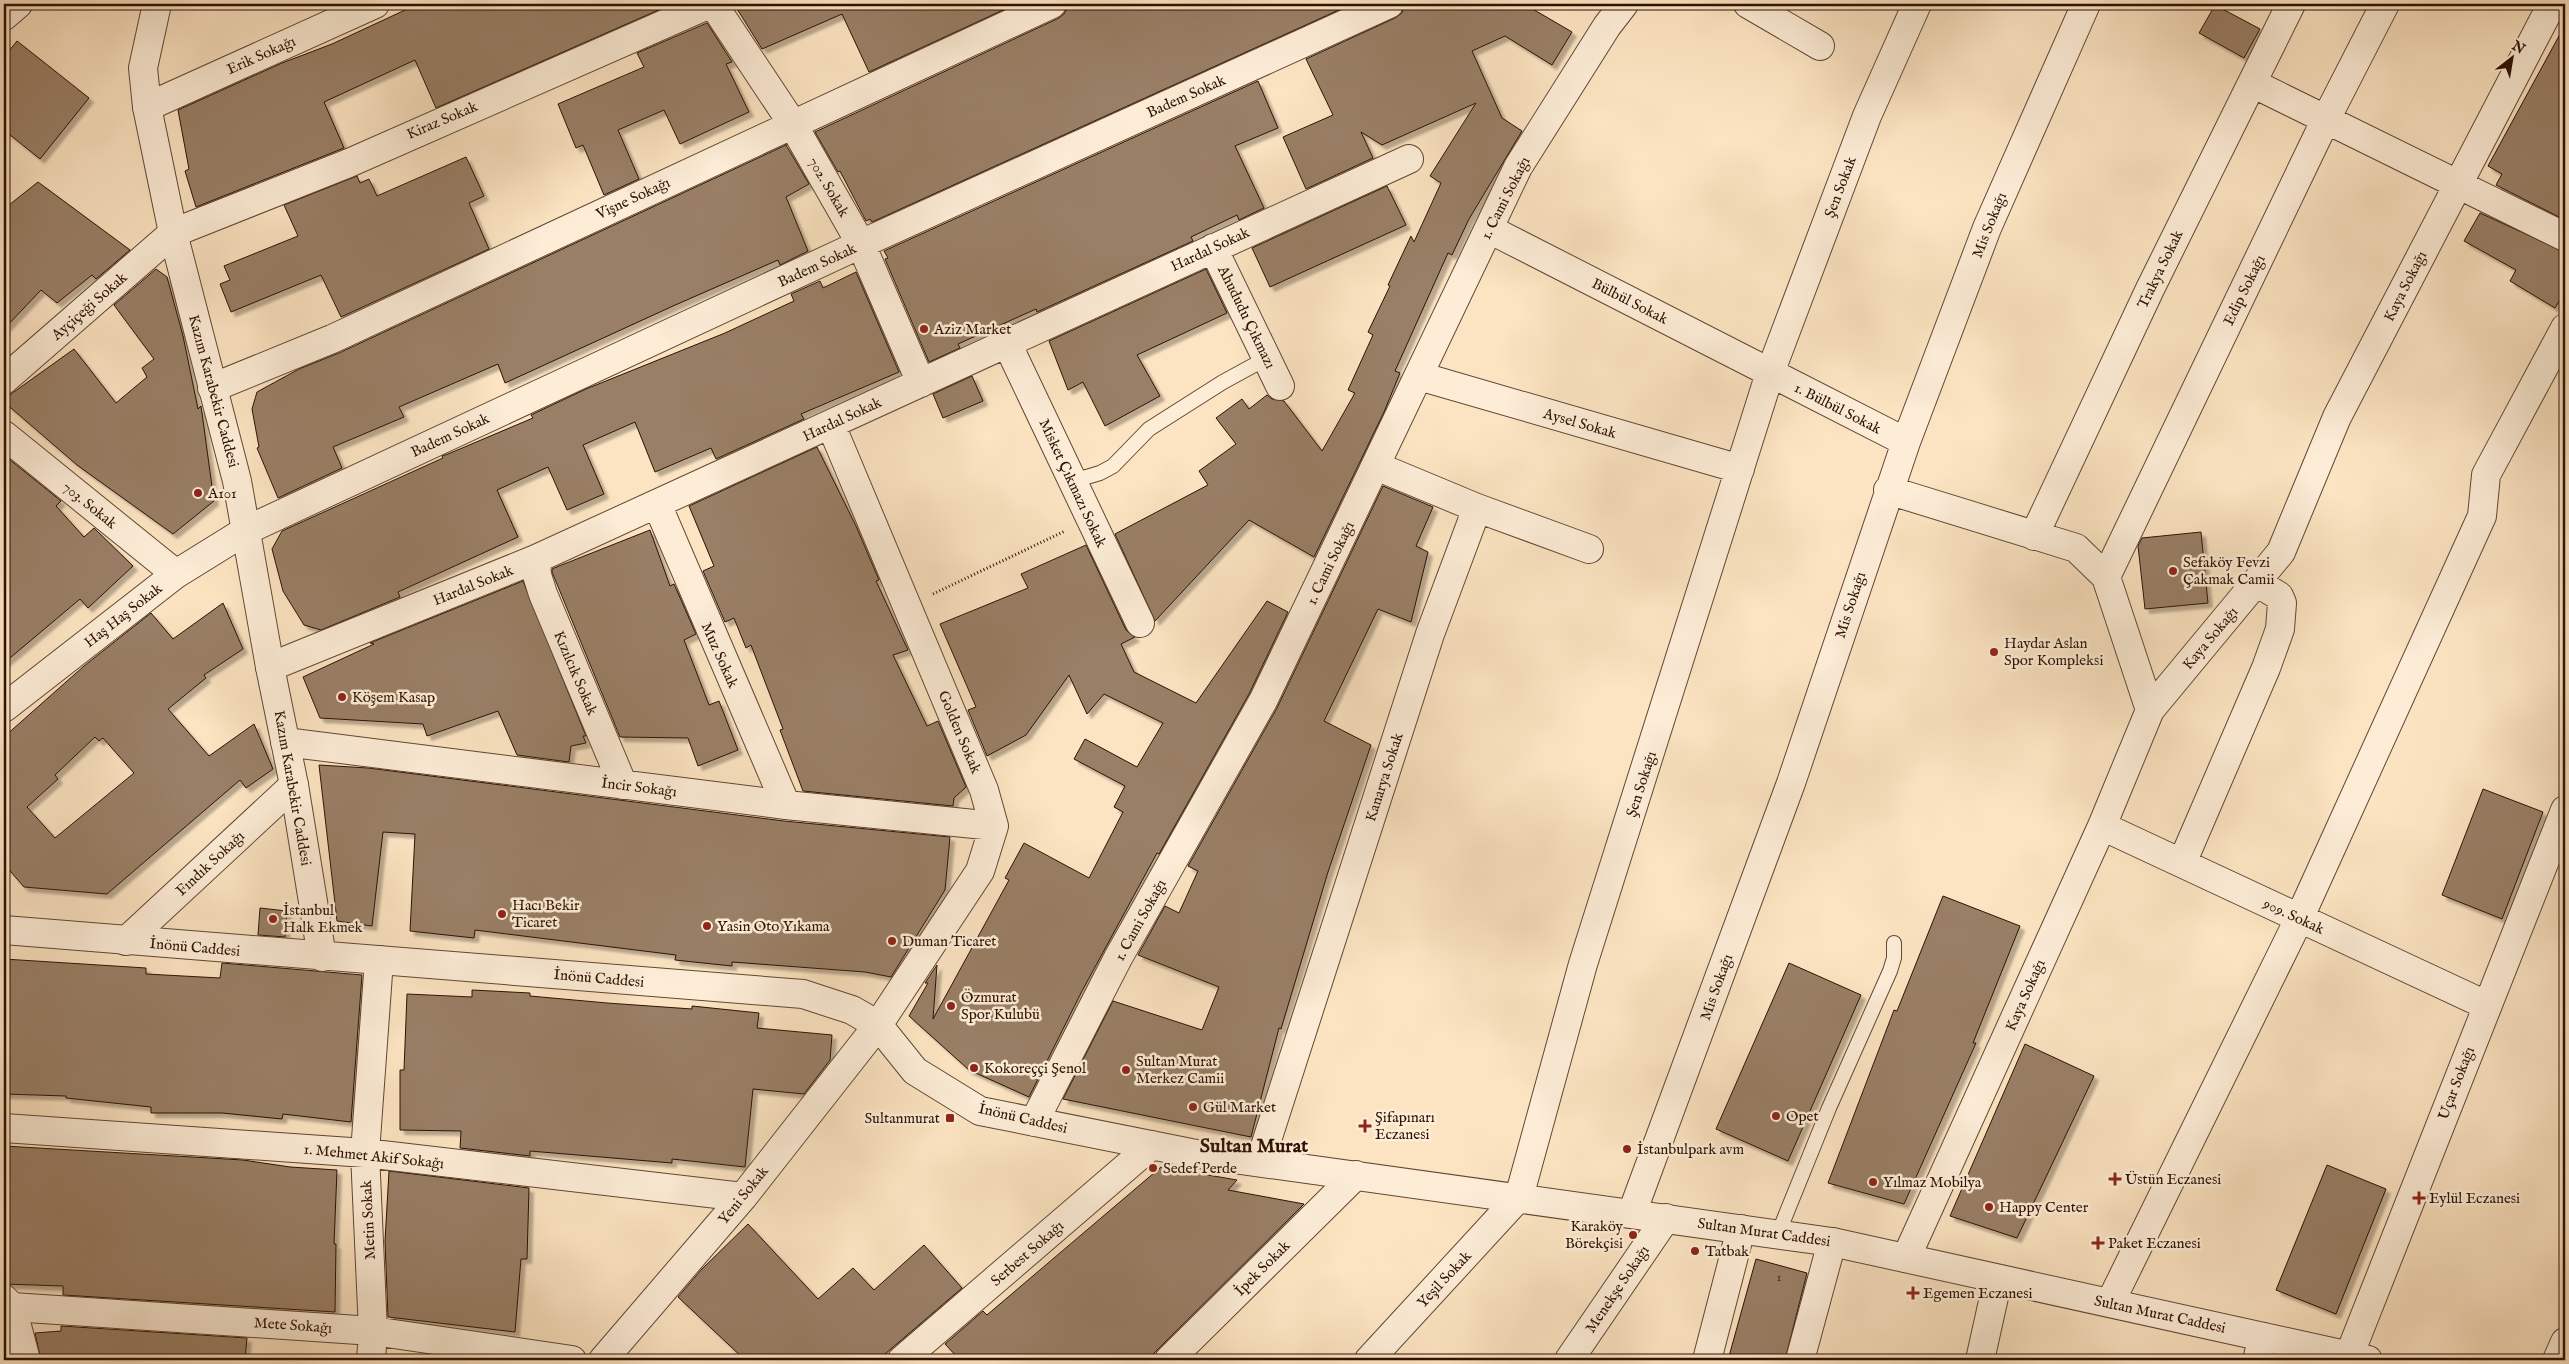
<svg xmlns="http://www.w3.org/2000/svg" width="2569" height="1364" font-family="'IM FELL English',serif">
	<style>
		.building { fill: #997f66; stroke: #2d1103; fill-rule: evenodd; filter: url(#shadow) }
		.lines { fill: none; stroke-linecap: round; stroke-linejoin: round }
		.service-casing { stroke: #614633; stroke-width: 16 }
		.minor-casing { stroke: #614633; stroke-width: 30 }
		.tertiary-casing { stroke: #614633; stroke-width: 30 }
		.path { stroke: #2d1103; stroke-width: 3; stroke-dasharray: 1 2.5; stroke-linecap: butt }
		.service { stroke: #fdedd7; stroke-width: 14 }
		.minor { stroke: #fdedd7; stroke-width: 28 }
		.tertiary { stroke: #fdedd7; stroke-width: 28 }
		.poi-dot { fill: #8f2418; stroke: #fdedd7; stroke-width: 2 }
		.labels { text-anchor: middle; stroke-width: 5; stroke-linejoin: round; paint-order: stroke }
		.number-label { font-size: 12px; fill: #482c1c }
		.street-label { font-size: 15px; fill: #2d1103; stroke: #fdedd7 }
		.poi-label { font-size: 15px; fill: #2d1103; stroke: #fdedd7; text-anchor: start }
		.district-label { font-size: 20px; font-weight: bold; fill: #2d1103; stroke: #fdedd7 }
	</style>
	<defs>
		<filter id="shadow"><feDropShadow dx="4.5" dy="4.5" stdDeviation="1" flood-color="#0004"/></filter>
	</defs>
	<rect width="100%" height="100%" fill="#fce4c2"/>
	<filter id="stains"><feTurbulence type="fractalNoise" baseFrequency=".004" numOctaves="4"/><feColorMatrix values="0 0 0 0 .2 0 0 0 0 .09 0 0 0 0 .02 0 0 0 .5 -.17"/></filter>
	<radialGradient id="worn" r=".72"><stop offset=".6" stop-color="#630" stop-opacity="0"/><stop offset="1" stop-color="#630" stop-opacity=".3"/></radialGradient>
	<path class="building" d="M418,4H672L436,108L415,60L324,102L344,148L196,207L185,171L189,169L178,110L282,63L332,44Z
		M734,4H1016L869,72L842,14L762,49Z
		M1067,4H1352L872,222L870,219L866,221L840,171L838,172L815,132L1059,18L1065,13Z
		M1404,4H1524L1572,32L1552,65L1505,36L1472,51L1502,118L1522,131L1469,219L1452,255L1448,253L1395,371L1400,373L1384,412L1314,557L1249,520L1155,621L1115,534L1208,485L1199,471L1236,444L1216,418L1242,399L1249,409L1267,395L1272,399L1284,401L1322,451L1355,393L1348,390L1373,335L1368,332L1390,286L1388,285L1411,236L1414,242L1441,183L1430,176L1476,103L1382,145L1361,132L1373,158L1306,189L1283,137L1333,115L1306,59L1395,18L1402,13Z
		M2215,5L2260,29L2244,58L2199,33Z
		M707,23L732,62L726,64L749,112L680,144L664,110L618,130L639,179L604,195L583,145L576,148L558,104L644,67L637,53Z
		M2565,25V220L2496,185L2502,174L2488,166Z
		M17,41L89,98L40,159L4,130V57Z
		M1258,81L1278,128L1235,146L1264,208L1239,220L1237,215L1191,237L1193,241L1037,312L1036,309L958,344L960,348L929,362L885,259L888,258L884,251Z
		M786,145L809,184L786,197L808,251L780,265L778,260L673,306L505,383L498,364L399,407L404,417L333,447L342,468L278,498L257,448L259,447L252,409L257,392L299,369L339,353Z
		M466,157L484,196L469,203L489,249L341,317L321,275L231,312L220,284L230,280L224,266L298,236L284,205L357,176L360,183L369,179L377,196Z
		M38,182L130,250L96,279L92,275L57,303L41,290L4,329V209Z
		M1387,186L1406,225L1270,287L1252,248Z
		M2480,213L2565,252V291L2555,308L2510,281L2516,270L2464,241Z
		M156,269L167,277L183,336L198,409L201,406L214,501L173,534L77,465L4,402V399L74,349L116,403L147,377L142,368L154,359L114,305Z
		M1206,269L1227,313L1137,355L1160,396L1105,426L1083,382L1068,390L1049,341Z
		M856,272L899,372L801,414L804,419L716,459L711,448L655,472L635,422L583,445L604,494L567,510L548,467L497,490L518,537L398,592L400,597L321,630L304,625L283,591L272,549L282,531L443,458L442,456L448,454L533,418L531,415L586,389L725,333L794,301L791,294L820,281L823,288Z
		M972,376L983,401L943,418L933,394Z
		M817,447L856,526L879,580L876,581L908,650L893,655L927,726L938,721L966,787L954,798L953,806L803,791L780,730L783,729L751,645L746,648L734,618L725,622L703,571L714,566L689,506Z
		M4,455L61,501L56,506L84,537L94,528L133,566L88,608L80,599L4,663Z
		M1383,486L1433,507L1416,546L1428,552L1411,622L1378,609L1324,721L1371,745L1328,872L1281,1029L1279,1028L1251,1137L1063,1099L1113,1001L1202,1030L1219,987L1138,955L1165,906L1179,913L1198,871L1188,866L1277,708Z
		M650,530L670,586L674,584L696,634L684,640L709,705L719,701L738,750L698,766L688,738L620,737L552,572V569L559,566Z
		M2201,532L2208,603L2145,609L2138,546L2142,538Z
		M1086,545L1126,630L1135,637L1121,644L1134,672L1196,703L1267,601L1288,612L1249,694L1159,854L1157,853L1082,991L1029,1097L969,1070L909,1016L928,983H925L937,965L933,1019L1009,880L1005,878L1024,843L1089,878L1123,812L1114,807L1125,786L1074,759L1085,739L1137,767L1163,723L1104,694L1087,714L1069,675L1026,735L987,756L968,710L976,707L940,624L1028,588L1021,574Z
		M523,581L586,736H583L586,743L571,746L569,762L517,755L498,711L427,736L423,724L320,718L303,677L374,644L370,643Z
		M223,603L243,649L204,675L206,678L168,709L209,756L254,724L273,769L246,788L240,780L107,894L24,887L4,864V737L84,666L151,613L173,639ZM95,737L99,741L103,738L134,773L55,838L27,807L58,779L55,775Z
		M319,765L368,768L784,821L950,837L945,890L891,977L865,972L732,962V966L675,960L676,955L475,930L474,938L410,931L415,834L383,832L372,926L337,921Z
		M2483,789L2543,812L2502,919L2442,895Z
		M1943,896L2020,926L1973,1043H1976L1904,1204L1828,1183L1894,1010L1897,1011Z
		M260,908L287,911L285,937L258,935Z
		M4,959L146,968V974L220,978L222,963L362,975L351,1122L283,1114L282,1119L222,1113H151V1107L66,1098V1096L4,1094Z
		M1789,963L1861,995L1788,1161L1716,1129Z
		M472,990L530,993V996L607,1003L692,1009V1006L759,1013L757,1028L832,1035L830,1060L804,1094L753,1089L745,1167L672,1159V1163L530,1151V1156L460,1148L461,1131L400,1130V1070H404L407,994L472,997Z
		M2025,1044L2094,1076L2017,1238L1950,1216Z
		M4,1146L243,1160L290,1167L337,1170L334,1244H336L335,1312L63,1295V1286L4,1284L6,1210H4Z
		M2327,1165L2386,1189L2336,1314L2276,1290Z
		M1161,1167L1237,1180L1228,1190L1304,1204L1147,1360H960L945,1344L983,1311L987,1315Z
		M389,1171L529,1188L527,1259H521L515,1332L388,1317L385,1241Z
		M748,1224L818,1299L853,1268L874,1290L924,1245L962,1288L878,1360H745L678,1297L702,1269Z
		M1756,1259L1807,1273L1785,1360H1728Z
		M61,1326L247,1338L245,1360H41L35,1333L61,1331Z"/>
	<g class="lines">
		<defs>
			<path id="service" d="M1073,481L1100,473L1113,466L1149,429L1223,382L1267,358
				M1778,1234L1829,1108L1890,971L1894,958V943"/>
			<path id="minor" d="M713,4L792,123L861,244L921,383
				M1748,4L1820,46
				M2252,83L2565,237
				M147,107L375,4
				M1489,229L1906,442
				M1213,248L1280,386
				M1007,343L1140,623
				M1419,376L1740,469
				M4,380L173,233L349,163L710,4
				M212,388L332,339L1052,4
				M4,435L176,574
				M1376,466L1477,508
				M1888,490L2076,548L2106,577L2150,710
				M657,504L786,805
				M2034,536L2150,289L2291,4
				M536,559L537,575L543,594L623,785
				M2106,577L2325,121L2385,4
				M270,667L536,559L1409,159
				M4,708L176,574L247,530L861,244L1389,4
				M285,742L786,805L994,826
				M2102,826L2486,1005
				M2182,863L2266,668L2280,629L2282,603L2279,596L2256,582
				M126,941L294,785
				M4,1128L365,1153L743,1197
				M1260,1162L1430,634L1477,508L1589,549
				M1632,1213L1791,783L1906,442L1987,228L2086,4
				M1906,1258L2102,826L2150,710L2281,552L2337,417L2552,4
				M2110,1303L2299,919L2482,516L2486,475L2565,328
				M12,1307L373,1331L572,1360
				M2349,1356L2565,810
				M371,1360L373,1331L365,1153L379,960
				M603,1360L743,1197L878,1025L980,871L994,826L984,790L831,425
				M1369,1360L1519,1197L1583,964L1770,373L1867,116L1917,4
				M1569,1360L1666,1218
				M1707,1360L1741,1229
				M1800,1360L1832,1242
				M1980,1360L1998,1279
				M2257,1360L2263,1337
				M2557,1360L2565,1342"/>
			<path id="tertiary" d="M157,4L143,68L147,107L173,233L237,481L270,667L294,785L322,957
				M4,16L18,4
				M4,930L803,994L852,1010L878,1025L915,1071L980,1111L1191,1153L1832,1242L2368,1360
				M1034,1122L1118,958L1263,701L1518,167L1607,26L1624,4
				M4,1299L12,1307L26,1360
				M902,1360L1152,1145
				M1169,1360L1356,1175"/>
		</defs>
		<use href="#service" class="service-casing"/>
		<use href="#minor" class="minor-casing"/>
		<use href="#tertiary" class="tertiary-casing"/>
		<path class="path" d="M933,594L1065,531"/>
		<use href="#service" class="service"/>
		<use href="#minor" class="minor"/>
		<use href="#tertiary" class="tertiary"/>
	</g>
	<g class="poi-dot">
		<circle cx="924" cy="329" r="5"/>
		<circle cx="198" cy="493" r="5"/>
		<circle cx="2173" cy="571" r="5"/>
		<circle cx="1994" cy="652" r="5"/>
		<circle cx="342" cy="697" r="5"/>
		<circle cx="502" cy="914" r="5"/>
		<circle cx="273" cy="919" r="5"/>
		<circle cx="707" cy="926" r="5"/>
		<circle cx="892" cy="941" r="5"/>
		<circle cx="951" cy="1006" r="5"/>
		<circle cx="974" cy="1068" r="5"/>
		<circle cx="1126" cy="1070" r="5"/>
		<circle cx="1193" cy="1107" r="5"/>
		<circle cx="1776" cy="1116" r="5"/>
		<rect x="945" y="1113" width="10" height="10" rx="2.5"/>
		<path d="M1362.5 1118.5h5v5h5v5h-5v5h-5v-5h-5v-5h5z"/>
		<circle cx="1627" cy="1149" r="5"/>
		<circle cx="1153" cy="1168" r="5"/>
		<path d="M2112.5 1171.5h5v5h5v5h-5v5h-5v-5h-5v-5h5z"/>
		<circle cx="1873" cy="1182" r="5"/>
		<path d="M2416.5 1190.5h5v5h5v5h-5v5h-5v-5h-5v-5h5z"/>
		<circle cx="1989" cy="1207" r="5"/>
		<circle cx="1633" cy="1235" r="5"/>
		<path d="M2095.5 1235.5h5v5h5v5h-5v5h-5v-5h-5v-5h5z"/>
		<circle cx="1695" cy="1251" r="5"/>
		<path d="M1910.5 1285.5h5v5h5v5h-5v5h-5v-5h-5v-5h5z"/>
	</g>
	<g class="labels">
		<g class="number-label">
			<text x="1779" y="1281">1</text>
		</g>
		<g class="street-label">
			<text transform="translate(261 55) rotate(-24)" y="5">Erik Sokağı</text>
			<text transform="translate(1186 96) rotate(-24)" y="5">Badem Sokak</text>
			<text transform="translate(442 120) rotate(-23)" y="5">Kiraz Sokak</text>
			<text transform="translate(829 187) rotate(60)" y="5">702. Sokak</text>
			<text transform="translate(1840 187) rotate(-69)" y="5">Şen Sokak</text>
			<text transform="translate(633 198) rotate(-25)" y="5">Vişne Sokağı</text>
			<text transform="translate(1505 198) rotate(-63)" y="5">1. Cami Sokağı</text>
			<text transform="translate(1989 225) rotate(-68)" y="5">Mis Sokağı</text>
			<text transform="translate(1210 249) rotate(-25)" y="5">Hardal Sokak</text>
			<text transform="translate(817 265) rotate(-25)" y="5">Badem Sokak</text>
			<text transform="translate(2160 269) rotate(-64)" y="5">Trakya Sokak</text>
			<text transform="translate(2405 286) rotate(-63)" y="5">Kaya Sokağı</text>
			<text transform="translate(2244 290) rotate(-64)" y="5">Edip Sokağı</text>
			<text transform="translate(1630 301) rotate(27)" y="5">Bülbül Sokak</text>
			<text transform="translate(89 306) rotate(-41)" y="5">Ayçiçeği Sokak</text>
			<text transform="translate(1247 317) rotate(64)" y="5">Ahududu Çıkmazı</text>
			<text transform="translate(214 391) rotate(75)" y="5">Kazım Karabekir Caddesi</text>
			<text transform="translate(1838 408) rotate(27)" y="5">1. Bülbül Sokak</text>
			<text transform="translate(842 419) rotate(-25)" y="5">Hardal Sokak</text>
			<text transform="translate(1580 423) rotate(16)" y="5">Aysel Sokak</text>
			<text transform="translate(450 435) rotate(-25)" y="5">Badem Sokak</text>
			<text transform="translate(1073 483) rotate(65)" y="5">Misket Çıkmazı Sokak</text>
			<text transform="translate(90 505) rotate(39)" y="5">703. Sokak</text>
			<text transform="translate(1330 563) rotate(-64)" y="5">1. Cami Sokağı</text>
			<text transform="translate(473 585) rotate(-22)" y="5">Hardal Sokak</text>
			<text transform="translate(1850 605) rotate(-72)" y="5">Mis Sokağı</text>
			<text transform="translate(123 615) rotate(-38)" y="5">Haş Haş Sokak</text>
			<text transform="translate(2210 638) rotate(-50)" y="5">Kaya Sokağı</text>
			<text transform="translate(720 655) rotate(66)" y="5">Muz Sokak</text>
			<text transform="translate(576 673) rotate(67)" y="5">Kızılcık Sokak</text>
			<text transform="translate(960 732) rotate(67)" y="5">Golden Sokak</text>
			<text transform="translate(1384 777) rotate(-72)" y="5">Kanarya Sokak</text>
			<text transform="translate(1641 784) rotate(-72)" y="5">Şen Sokağı</text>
			<text transform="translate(639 787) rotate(7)" y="5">İncir Sokağı</text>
			<text transform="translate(293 788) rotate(80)" y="5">Kazım Karabekir Caddesi</text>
			<text transform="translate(210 863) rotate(-43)" y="5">Fındık Sokağı</text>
			<text transform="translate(2294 916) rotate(25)" y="5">909. Sokak</text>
			<text transform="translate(1140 920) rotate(-61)" y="5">1. Cami Sokağı</text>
			<text transform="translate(195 947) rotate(5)" y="5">İnönü Caddesi</text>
			<text transform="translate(599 978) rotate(5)" y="5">İnönü Caddesi</text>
			<text transform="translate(1716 987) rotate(-70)" y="5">Mis Sokağı</text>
			<text transform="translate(2025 995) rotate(-66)" y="5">Kaya Sokağı</text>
			<text transform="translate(2456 1083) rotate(-69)" y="5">Uçar Sokağı</text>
			<text transform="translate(1023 1118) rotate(13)" y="5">İnönü Caddesi</text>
			<text transform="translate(374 1156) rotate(6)" y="5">1. Mehmet Akif Sokağı</text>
			<text transform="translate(743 1195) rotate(-51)" y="5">Yeni Sokak</text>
			<text transform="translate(368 1220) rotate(-93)" y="5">Metin Sokak</text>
			<text transform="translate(1764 1232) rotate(8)" y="5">Sultan Murat Caddesi</text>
			<text transform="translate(1027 1253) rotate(-41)" y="5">Serbest Sokağı</text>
			<text transform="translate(1262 1268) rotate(-45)" y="5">İpek Sokak</text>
			<text transform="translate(1444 1279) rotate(-47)" y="5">Yeşil Sokak</text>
			<text transform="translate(1617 1289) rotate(-56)" y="5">Menekşe Sokağı</text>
			<text transform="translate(2160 1314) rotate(12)" y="5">Sultan Murat Caddesi</text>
			<text transform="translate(293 1325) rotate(4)" y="5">Mete Sokağı</text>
		</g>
		<g class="poi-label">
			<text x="934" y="334">Aziz Market</text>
			<text x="208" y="498">A101</text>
			<text x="2183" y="567">Sefaköy Fevzi<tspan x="2183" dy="17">Çakmak Camii</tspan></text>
			<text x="2004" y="648">Haydar Aslan<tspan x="2004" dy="17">Spor Kompleksi</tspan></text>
			<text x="352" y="702">Köşem Kasap</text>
			<text x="512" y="910">Hacı Bekir<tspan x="512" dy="17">Ticaret</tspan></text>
			<text x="283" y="915">İstanbul<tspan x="283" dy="17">Halk Ekmek</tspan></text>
			<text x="717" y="931">Yasin Oto Yıkama</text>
			<text x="902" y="946">Duman Ticaret</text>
			<text x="961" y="1002">Özmurat<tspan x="961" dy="17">Spor Kulubü</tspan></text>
			<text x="1136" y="1066">Sultan Murat<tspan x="1136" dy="17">Merkez Camii</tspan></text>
			<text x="984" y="1073">Kokoreççi Şenol</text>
			<text x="1203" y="1112">Gül Market</text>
			<text x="1786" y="1121">Opet</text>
			<text x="1375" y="1122">Şifapınarı<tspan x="1375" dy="17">Eczanesi</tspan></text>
			<text x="940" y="1123" text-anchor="end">Sultanmurat</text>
			<text x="1637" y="1154">İstanbulpark avm</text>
			<text x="1163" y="1173">Sedef Perde</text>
			<text x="2125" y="1184">Üstün Eczanesi</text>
			<text x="1883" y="1187">Yılmaz Mobilya</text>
			<text x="2429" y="1203">Eylül Eczanesi</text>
			<text x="1999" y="1212">Happy Center</text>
			<text x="1623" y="1231" text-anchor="end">Karaköy<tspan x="1623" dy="17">Börekçisi</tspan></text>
			<text x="2108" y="1248">Paket Eczanesi</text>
			<text x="1705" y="1256">Tatbak</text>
			<text x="1923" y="1298">Egemen Eczanesi</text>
		</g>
		<g class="district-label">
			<text x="1254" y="1152">Sultan Murat</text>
		</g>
	</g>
	<rect width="2569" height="1364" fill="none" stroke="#fce4c2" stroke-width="20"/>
	<rect x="5" y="5" width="2559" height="1354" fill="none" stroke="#2d1103" stroke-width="2.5"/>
	<rect x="10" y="10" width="2549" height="1344" fill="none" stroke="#2d1103"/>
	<g transform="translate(2512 58) rotate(31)" stroke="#fdedd7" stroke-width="4" paint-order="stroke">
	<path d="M0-4L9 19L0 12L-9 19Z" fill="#2d1103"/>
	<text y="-8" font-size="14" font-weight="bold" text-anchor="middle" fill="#2d1103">N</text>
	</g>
	<rect width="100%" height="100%" filter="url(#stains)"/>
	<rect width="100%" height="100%" fill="url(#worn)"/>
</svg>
